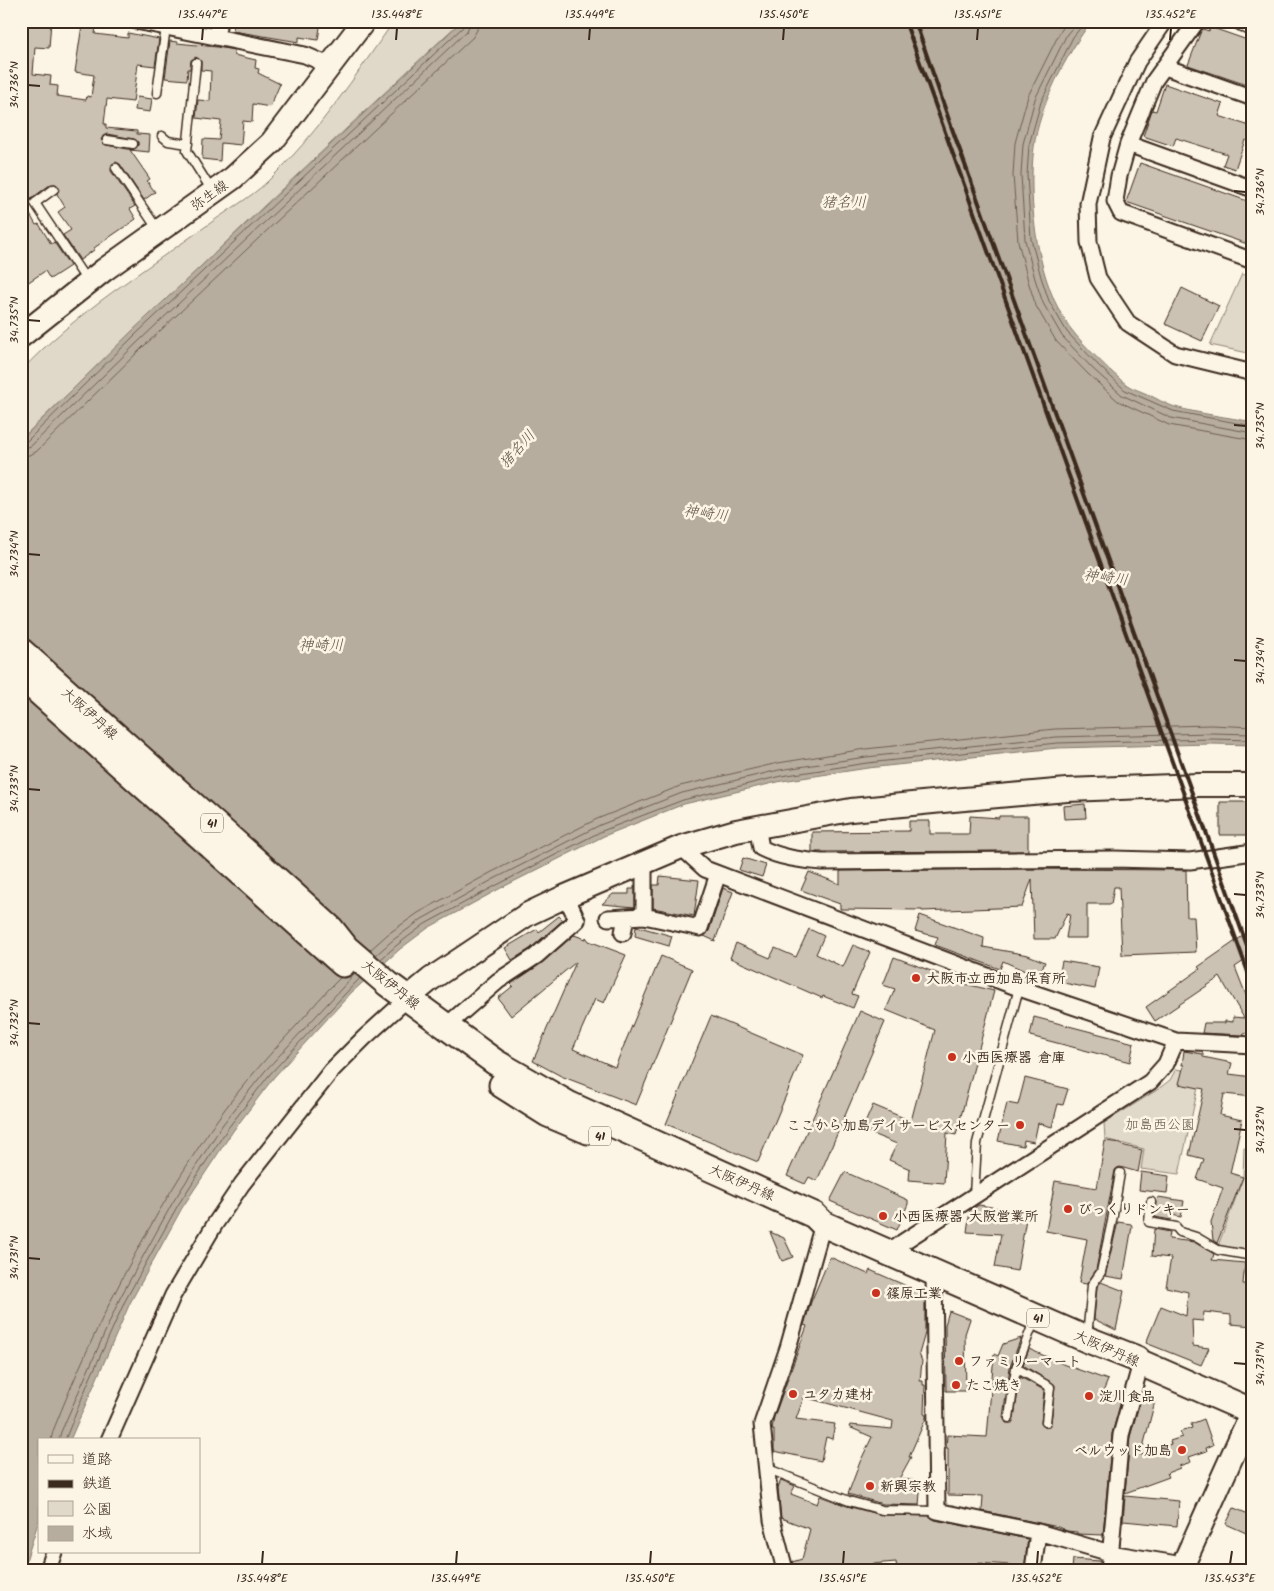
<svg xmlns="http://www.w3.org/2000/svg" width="1274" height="1591" font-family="Kalam,'Klee One',sans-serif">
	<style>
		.green { fill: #e0d8c8; stroke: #8e8173 }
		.water { fill: #b7ad9e; stroke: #85796b }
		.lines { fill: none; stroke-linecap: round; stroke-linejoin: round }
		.shore { stroke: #6d5e51; stroke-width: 1 }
		.building { fill: #ccc2b3; stroke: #3b2a1e; fill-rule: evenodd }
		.lane-casing { stroke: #3b2a1e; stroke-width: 11 }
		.street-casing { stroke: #3b2a1e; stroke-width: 19 }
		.secondary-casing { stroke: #3b2a1e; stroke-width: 26 }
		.primary-casing { stroke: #3b2a1e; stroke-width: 29 }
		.lane { stroke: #fcf5e5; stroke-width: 8 }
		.street { stroke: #fcf5e5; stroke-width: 15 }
		.secondary { stroke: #fcf5e5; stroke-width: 22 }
		.primary { stroke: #fcf5e5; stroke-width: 25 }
		.rail { stroke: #3b2a1e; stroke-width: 4 }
		.ticks { fill: none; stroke: #3b2a1e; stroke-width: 2 }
		.poi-dot { fill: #c8321e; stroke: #fcf5e5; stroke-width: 2 }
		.labels { text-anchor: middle; stroke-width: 5; stroke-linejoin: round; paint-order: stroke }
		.shield { fill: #fcf5e5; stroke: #75675a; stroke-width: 1 }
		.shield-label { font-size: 12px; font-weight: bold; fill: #3b2a1e }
		.street-label { font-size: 14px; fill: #3b2a1e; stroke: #fcf5e5 }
		.poi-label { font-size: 14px; font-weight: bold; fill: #3b2a1e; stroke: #fcf5e5; text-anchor: start }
		.park-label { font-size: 14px; fill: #645648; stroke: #fcf5e5 }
		.water-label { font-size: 15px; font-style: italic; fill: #605144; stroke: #fcf5e5 }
		.neatline { fill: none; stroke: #3b2a1e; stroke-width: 2 }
		.ticks-label { font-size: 12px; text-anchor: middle; fill: #3b2a1e }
	</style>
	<rect width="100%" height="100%" fill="#fcf5e5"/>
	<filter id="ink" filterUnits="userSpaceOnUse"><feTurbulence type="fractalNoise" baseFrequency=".02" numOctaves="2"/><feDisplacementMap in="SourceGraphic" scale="10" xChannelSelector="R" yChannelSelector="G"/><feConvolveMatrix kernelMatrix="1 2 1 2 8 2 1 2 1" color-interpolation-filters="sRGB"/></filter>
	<g filter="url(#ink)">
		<path class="green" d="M394,21H461L266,204L21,439V371C75,313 145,270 209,224C228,210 250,198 267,182C317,135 355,76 394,21Z
			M1242,274L1253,278V354L1210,345Z
			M1176,1069L1201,1074L1179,1174L1141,1169L1144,1149L1105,1139L1104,1123L1157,1090L1170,1080Z
			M1244,1148L1253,1150V1251L1218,1246L1243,1178Z"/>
		<path class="water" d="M462,21H1092C1067,52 1039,107 1034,147C1027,200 1037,285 1071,329C1083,345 1111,372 1127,385C1133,389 1141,391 1147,394C1156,398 1165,404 1175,407C1200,414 1227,417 1253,422V745L1211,744L1057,748L868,768L782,781L684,804L604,836L499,889L428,928L400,949L351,993L274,1077L233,1131L182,1208L130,1303L70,1440H39V1520L23,1570H21V440L132,331Z"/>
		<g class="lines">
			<path class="shore" d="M1068,21L1060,32L1028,96L1015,143L1013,175L1018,241L1028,281L1036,306L1056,341L1088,374L1118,401L1169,425L1253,440
				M1078,21L1067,34L1035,99L1023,144L1021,175L1025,240L1035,279L1043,303L1062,336L1093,369L1122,395L1171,418L1253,433
				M1086,21L1073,37L1041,102L1029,145L1027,175L1031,239L1041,277L1049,301L1067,332L1098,365L1125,390L1173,411L1253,426
				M21,443L27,441L135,335L463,27L465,21
				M21,449L31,446L140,340L467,31L471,21
				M21,457L29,455L36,452L145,345L473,37L477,30L478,21
				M370,950L388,934L418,913L490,873L597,819L680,786L778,763L865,749L1055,729L1211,725L1253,727
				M376,955L393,940L422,919L494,879L600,825L682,793L779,770L866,757L1056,737L1211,733L1253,734
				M381,959L397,945L425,924L497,885L602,831L683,800L781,776L867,763L1057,743L1211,739L1253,740
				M51,1440L53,1431C96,1322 150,1217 217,1120C241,1086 269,1055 297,1025C311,1009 325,992 341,977
				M59,1440L61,1432L120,1298L173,1202L223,1124L265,1071L355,974
				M65,1440L88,1383L125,1301L178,1205L228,1128L270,1074L360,978"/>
		</g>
		<path class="building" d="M21,21H51L49,48L35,47L33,74L51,76L50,85L58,86L57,96L86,100L87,96L91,97L94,75L75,72L82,25L96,27L95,34L128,38V33L159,39L155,66L138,64L133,102L107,99L104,124H106V128L137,131V134L150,135L149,152L130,150L150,179L147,181L155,192L144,200L120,164L116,162L112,164L111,171L135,206L130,209L136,219L104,241L94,248V250L80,260L63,235L71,230L58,212L65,207L57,194L59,188L56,184H51L24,204L36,225L39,224L51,244L54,242L70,266L50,279L45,271L21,287V140H24L27,101H21V71L25,33L21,32ZM107,134L134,139L138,142V145L133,150L106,145L101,140L103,136Z
			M234,21H321L318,40L299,37V42L233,31Z
			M1210,27L1253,42V87L1188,65L1201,31L1203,29L1209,31Z
			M170,41L177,42V43L217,47L234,50V55L256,60L255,68L259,69L258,73L280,84L270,107L253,104L252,122L243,121L241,145L221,143L220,161L202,159L203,139L219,140L221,121L196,118L198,100L210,101L211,71L201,70V61L196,57L191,60L190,69H188L187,80L165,78Z
			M1165,84L1223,104L1219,116L1253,127V143L1245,140L1235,169L1223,165L1227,154L1176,138L1173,146L1143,136L1152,110L1156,111Z
			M137,97L152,99L150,112L135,110Z
			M1140,163L1253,203V246L1126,202Z
			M1182,288L1219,306L1202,341L1165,324Z
			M1220,802H1253V835H1220Z
			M1085,804L1086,818L1064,819L1063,806Z
			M970,816L999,818V816H1028V851L812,852V832L909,831V821H930V834H969Z
			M743,858L766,865L762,877L739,870Z
			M1028,869L1186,870L1187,917H1194L1196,952L1122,955L1119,887H1114L1111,904H1087V938H1066L1070,914L1067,913L1055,939H1034L1032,879L1022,907L922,911V910L840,909V904L801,890L809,872L840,884V871Z
			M660,876L699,880L694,916L653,908V885H659Z
			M634,886H635V907L602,904L613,894H629V889H634Z
			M723,888L733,892L715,941L704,936L709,931Z
			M920,915L984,938L983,947L1028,955L1045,962L1038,977L1003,961L1000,969L935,945L938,937L915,931Z
			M559,916L563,920L530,949L512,960L505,948L537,929L539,932Z
			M636,926L672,936L669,946L635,936Z
			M809,929L824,936L816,954L843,967L853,945L870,952L852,994L858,996L853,1008L823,996L822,998L730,958L736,943L770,958L775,948L796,957Z
			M1253,929V955L1235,967L1253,1013V1034L1251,1031L1242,1035L1202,1033L1204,1023H1225V1021L1233,1022V1017L1244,1018L1220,977L1155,1021L1146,1007L1200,969L1198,967Z
			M574,935L586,939V937L589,941L626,955L604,1003L595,999L573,1049L615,1067L661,956L692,969L636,1105L561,1076L533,1061L576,962L511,1016L498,998L513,986L511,984L542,963Z
			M894,957L939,974L938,977L994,991L956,1135L947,1133L944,1183L909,1180L910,1169L889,1160L897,1144L862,1130L873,1105L911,1121L935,1030L886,1010L895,989L883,985Z
			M1062,961L1099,967L1095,989L1058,982Z
			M860,1011L885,1022L817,1181L809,1177L805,1184L787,1176Z
			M711,1016L803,1055L758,1162L666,1124Z
			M1034,1017L1134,1043L1130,1062L1030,1036Z
			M1184,1051L1203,1054V1057L1232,1063L1229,1074L1253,1077V1097L1224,1094L1220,1115L1242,1120L1230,1173L1243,1177L1217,1243L1213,1240L1211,1222L1223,1188L1197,1179L1204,1159L1189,1155L1204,1089L1179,1084L1184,1065H1182Z
			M1025,1078L1068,1089L1063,1105L1058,1104L1052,1127L1038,1123L1034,1142L1024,1140L1023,1146L998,1141L1007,1103L1018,1105Z
			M1105,1141L1121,1143V1145L1142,1150L1138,1172L1120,1167L1117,1168L1115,1170L1096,1270L1087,1284L1079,1283L1087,1239L1046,1231L1055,1181L1097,1188Z
			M845,1172L908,1200V1204L897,1230L830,1201Z
			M1141,1172L1169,1176L1167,1193L1139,1190Z
			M1158,1197L1184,1201L1181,1217L1172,1215L1171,1220L1155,1217Z
			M979,1205L1027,1213L1017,1271L995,1267L1001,1234L967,1232L970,1210Z
			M1118,1222L1131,1224L1132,1226L1123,1279L1105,1276Z
			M1154,1229L1170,1232L1169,1239L1194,1242L1214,1254L1212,1260L1245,1263L1243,1284L1253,1285V1326L1231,1324V1315L1204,1312L1203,1321L1192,1320L1193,1346L1209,1348L1201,1365L1146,1343L1161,1306L1186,1316L1188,1292L1166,1287L1171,1258L1152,1256Z
			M770,1232L784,1238L793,1257L782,1261Z
			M830,1257L868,1274L870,1270L925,1294V1333L919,1354L922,1361L920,1381H923V1385H925L924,1414L926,1415V1418L909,1457H911L899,1479L921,1481L919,1505L883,1504L848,1494L860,1462L872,1437L849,1427L850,1425L892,1429L893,1421L804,1397L796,1419L835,1424L832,1439L826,1437L821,1461L774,1451V1430H772L774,1417L807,1326L804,1325L811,1302Z
			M1101,1282L1124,1291L1116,1330L1094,1319L1097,1287Z
			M949,1311L970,1319L965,1334L966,1391H946L945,1325Z
			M1021,1338L1010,1367L1003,1417L1006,1423H1012L1014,1419L1020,1377L1044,1390L1041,1424L1046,1428L1051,1423L1055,1385L1023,1365L1029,1349L1065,1365L1108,1380L1103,1392L1122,1398L1112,1434L1103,1535L1077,1534V1532L1067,1531L1058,1527L982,1511L983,1496L948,1495V1448H946L947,1435L987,1437L994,1354L998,1356L1003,1344Z
			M1141,1398L1155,1401L1141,1455L1171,1444L1170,1441L1182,1437L1180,1432L1192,1428L1191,1424L1204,1419L1213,1445L1206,1448L1207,1451L1189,1457L1191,1462L1179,1466L1180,1468L1167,1473L1169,1477L1125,1493L1130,1437Z
			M781,1480L795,1486L791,1494L817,1504L820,1496L847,1506L881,1515L930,1516L935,1520L1028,1539L1024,1570H1012V1565L978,1563V1570H897L896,1562L872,1564V1570H794L792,1562L802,1559L810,1529L781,1518L778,1488Z
			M1125,1496L1179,1501L1177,1526L1123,1521Z
			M1234,1508L1253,1516V1536L1226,1524Z
			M1073,1559L1100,1561V1570H1072Z"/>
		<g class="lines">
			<defs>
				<path id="lane" d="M196,63L187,151L212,191
					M157,93L166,27
					M162,136L168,141L188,144
					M107,140L133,144
					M116,168L158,230
					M54,189L35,203L87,281
					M974,1195L977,1143L1019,988
					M1151,1202L1149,1222L1176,1227L1180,1232L1196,1237L1218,1250L1253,1256
					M1087,1337L1092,1285L1101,1272L1112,1221L1120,1173
					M1016,1368L1050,1387L1046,1422
					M1009,1418L1016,1368L1035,1319
					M766,1468L849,1501L882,1510L937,1511"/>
				<path id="street" d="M136,21L305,55L331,66
					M1165,21L1137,62L1102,138L1088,204L1089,242L1098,278L1128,323L1175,354L1253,373
					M1197,21L1154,81L1128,144L1119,176L1115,201L1121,213L1253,261
					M1239,21L1253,29
					M216,37L219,21
					M1165,67L1253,98
					M1128,144L1253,189
					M757,826L761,848C781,858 800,860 822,862L1114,859L1190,861L1253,852
					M681,847L705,869L1019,988L1176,1041L1253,1045
					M644,862V916
					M608,918L644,916L700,928L718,874
					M623,933L626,917
					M445,1027L498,981L536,956L577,920L566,896
					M890,1253L903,1242L1150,1082L1166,1064L1176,1041
					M934,1273L937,1511L1038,1532L1110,1553L1183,1565L1190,1568
					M109,1440L173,1295L215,1224L242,1184L332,1070L364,1038L408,998
					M48,1570L54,1552
					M785,1570L772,1520L762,1424L788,1348L823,1224
					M1033,1570L1038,1532
					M1109,1570L1121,1435L1141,1363"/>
				<path id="secondary" d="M21,336L104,270L233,178L272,142L364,21
					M408,998L431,979L528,914L566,896L681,847L736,831L851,810L953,800L1067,790L1199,785H1253
					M1183,1570V1565L1252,1412"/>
				<path id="primary" d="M21,651L296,897L331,929L346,948L388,984L495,1062L570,1105L814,1215L823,1224L1086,1339L1137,1359L1141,1363L1253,1412
					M21,676L343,964
					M502,1085L548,1114L588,1131"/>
			</defs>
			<use href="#lane" class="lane-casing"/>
			<use href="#street" class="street-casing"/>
			<use href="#secondary" class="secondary-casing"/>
			<use href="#primary" class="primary-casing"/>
			<use href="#lane" class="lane"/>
			<use href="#street" class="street"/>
			<use href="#secondary" class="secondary"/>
			<use href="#primary" class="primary"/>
			<path class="rail" d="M905,21L1253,986
				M915,21L950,123L1253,962"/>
		</g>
	</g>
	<path class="ticks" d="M202,40L203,28M396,40L397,28M589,40L590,28M783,40L784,28M977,40L978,28M1170,40L1171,28M28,85L40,86M1234,191L1246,192M28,320L40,321M1234,425L1246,426M28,554L40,555M1234,660L1246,661M28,789L40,790M1234,894L1246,895M28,1023L40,1024M1234,1129L1246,1130M28,1258L40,1259M1234,1363L1246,1364M262,1564L263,1551M456,1564L457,1551M650,1564L651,1551M843,1564L844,1551M1037,1564L1038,1551M1230,1564L1232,1551"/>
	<g class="poi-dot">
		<circle cx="916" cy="978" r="5"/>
		<circle cx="952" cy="1057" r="5"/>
		<circle cx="1020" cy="1125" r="5"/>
		<circle cx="1068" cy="1209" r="5"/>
		<circle cx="883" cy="1216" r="5"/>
		<circle cx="876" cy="1293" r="5"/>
		<circle cx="959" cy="1361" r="5"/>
		<circle cx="956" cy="1385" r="5"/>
		<circle cx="793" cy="1394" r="5"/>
		<circle cx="1089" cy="1396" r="5"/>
		<circle cx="1182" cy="1450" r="5"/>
		<circle cx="870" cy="1486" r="5"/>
	</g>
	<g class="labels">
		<g class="shield">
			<rect x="201" y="813.5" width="22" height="19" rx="4"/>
			<rect x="589" y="1126.5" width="22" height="19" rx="4"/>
			<rect x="1027" y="1308.5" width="22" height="19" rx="4"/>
		</g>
		<g class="shield-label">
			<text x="212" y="827">41</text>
			<text x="600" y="1140">41</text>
			<text x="1038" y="1322">41</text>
		</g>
		<g class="street-label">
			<text transform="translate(209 195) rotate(-35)" y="5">弥生線</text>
			<text transform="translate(90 713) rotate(42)" y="5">大阪伊丹線</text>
			<text transform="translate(391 984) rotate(39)" y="5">大阪伊丹線</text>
			<text transform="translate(742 1182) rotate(24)" y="5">大阪伊丹線</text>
			<text transform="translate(1107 1348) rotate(24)" y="5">大阪伊丹線</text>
		</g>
		<g class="poi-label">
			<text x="926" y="983">大阪市立西加島保育所</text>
			<text x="962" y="1062">小西医療器 倉庫</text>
			<text x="1010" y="1130" text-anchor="end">ここから加島デイサービスセンター</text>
			<text x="1078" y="1214">びっくりドンキー</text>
			<text x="893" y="1221">小西医療器 大阪営業所</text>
			<text x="886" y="1298">篠原工業</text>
			<text x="969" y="1366">ファミリーマート</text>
			<text x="966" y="1390">たこ焼き</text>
			<text x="803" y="1399">ユタカ建材</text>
			<text x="1099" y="1401">淀川食品</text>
			<text x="1172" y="1455" text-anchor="end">ベルウッド加島</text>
			<text x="880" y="1491">新興宗教</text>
		</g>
		<g class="park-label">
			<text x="1160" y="1129">加島西公園</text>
		</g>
		<g class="water-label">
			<text x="844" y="207">猪名川</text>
			<text transform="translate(517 449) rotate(-48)" y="5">猪名川</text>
			<text transform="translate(706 513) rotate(7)" y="5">神崎川</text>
			<text transform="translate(1106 577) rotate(7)" y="5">神崎川</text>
			<text x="321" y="650">神崎川</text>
		</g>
	</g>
	<rect width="1274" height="1591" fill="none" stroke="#fcf5e5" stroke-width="55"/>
	<rect x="38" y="1438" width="162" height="115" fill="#fcf5e5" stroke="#afa495"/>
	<rect x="48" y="1455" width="25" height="8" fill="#fcf5e5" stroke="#afa495"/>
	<text x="82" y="1464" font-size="15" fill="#3b2a1e">道路</text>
	<rect x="48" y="1480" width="25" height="8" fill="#3b2a1e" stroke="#afa495"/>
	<text x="82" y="1488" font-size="15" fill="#3b2a1e">鉄道</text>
	<rect x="48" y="1501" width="25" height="15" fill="#e0d8c8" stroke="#afa495"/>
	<text x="82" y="1514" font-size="15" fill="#3b2a1e">公園</text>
	<rect x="48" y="1526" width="25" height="15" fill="#b7ad9e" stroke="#afa495"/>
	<text x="82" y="1538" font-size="15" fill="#3b2a1e">水域</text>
	<rect x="28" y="28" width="1218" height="1536" class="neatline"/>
	<g class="ticks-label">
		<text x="203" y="18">135.447°E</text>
		<text x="397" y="18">135.448°E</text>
		<text x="590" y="18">135.449°E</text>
		<text x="784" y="18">135.450°E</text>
		<text x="978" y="18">135.451°E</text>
		<text x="1171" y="18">135.452°E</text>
		<text transform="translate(14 85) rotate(-90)" y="4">34.736°N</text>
		<text transform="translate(1260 192) rotate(-90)" y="4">34.736°N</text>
		<text transform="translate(14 320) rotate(-90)" y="4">34.735°N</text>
		<text transform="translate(1260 426) rotate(-90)" y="4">34.735°N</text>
		<text transform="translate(14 554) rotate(-90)" y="4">34.734°N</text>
		<text transform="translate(1260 661) rotate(-90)" y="4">34.734°N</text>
		<text transform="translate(14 789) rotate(-90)" y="4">34.733°N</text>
		<text transform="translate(1260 895) rotate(-90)" y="4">34.733°N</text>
		<text transform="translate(14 1023) rotate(-90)" y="4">34.732°N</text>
		<text transform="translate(1260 1130) rotate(-90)" y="4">34.732°N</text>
		<text transform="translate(14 1258) rotate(-90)" y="4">34.731°N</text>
		<text transform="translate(1260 1364) rotate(-90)" y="4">34.731°N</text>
		<text x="262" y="1582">135.448°E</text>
		<text x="456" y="1582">135.449°E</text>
		<text x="650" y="1582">135.450°E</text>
		<text x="843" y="1582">135.451°E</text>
		<text x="1037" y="1582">135.452°E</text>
		<text x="1230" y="1582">135.453°E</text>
	</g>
</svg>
